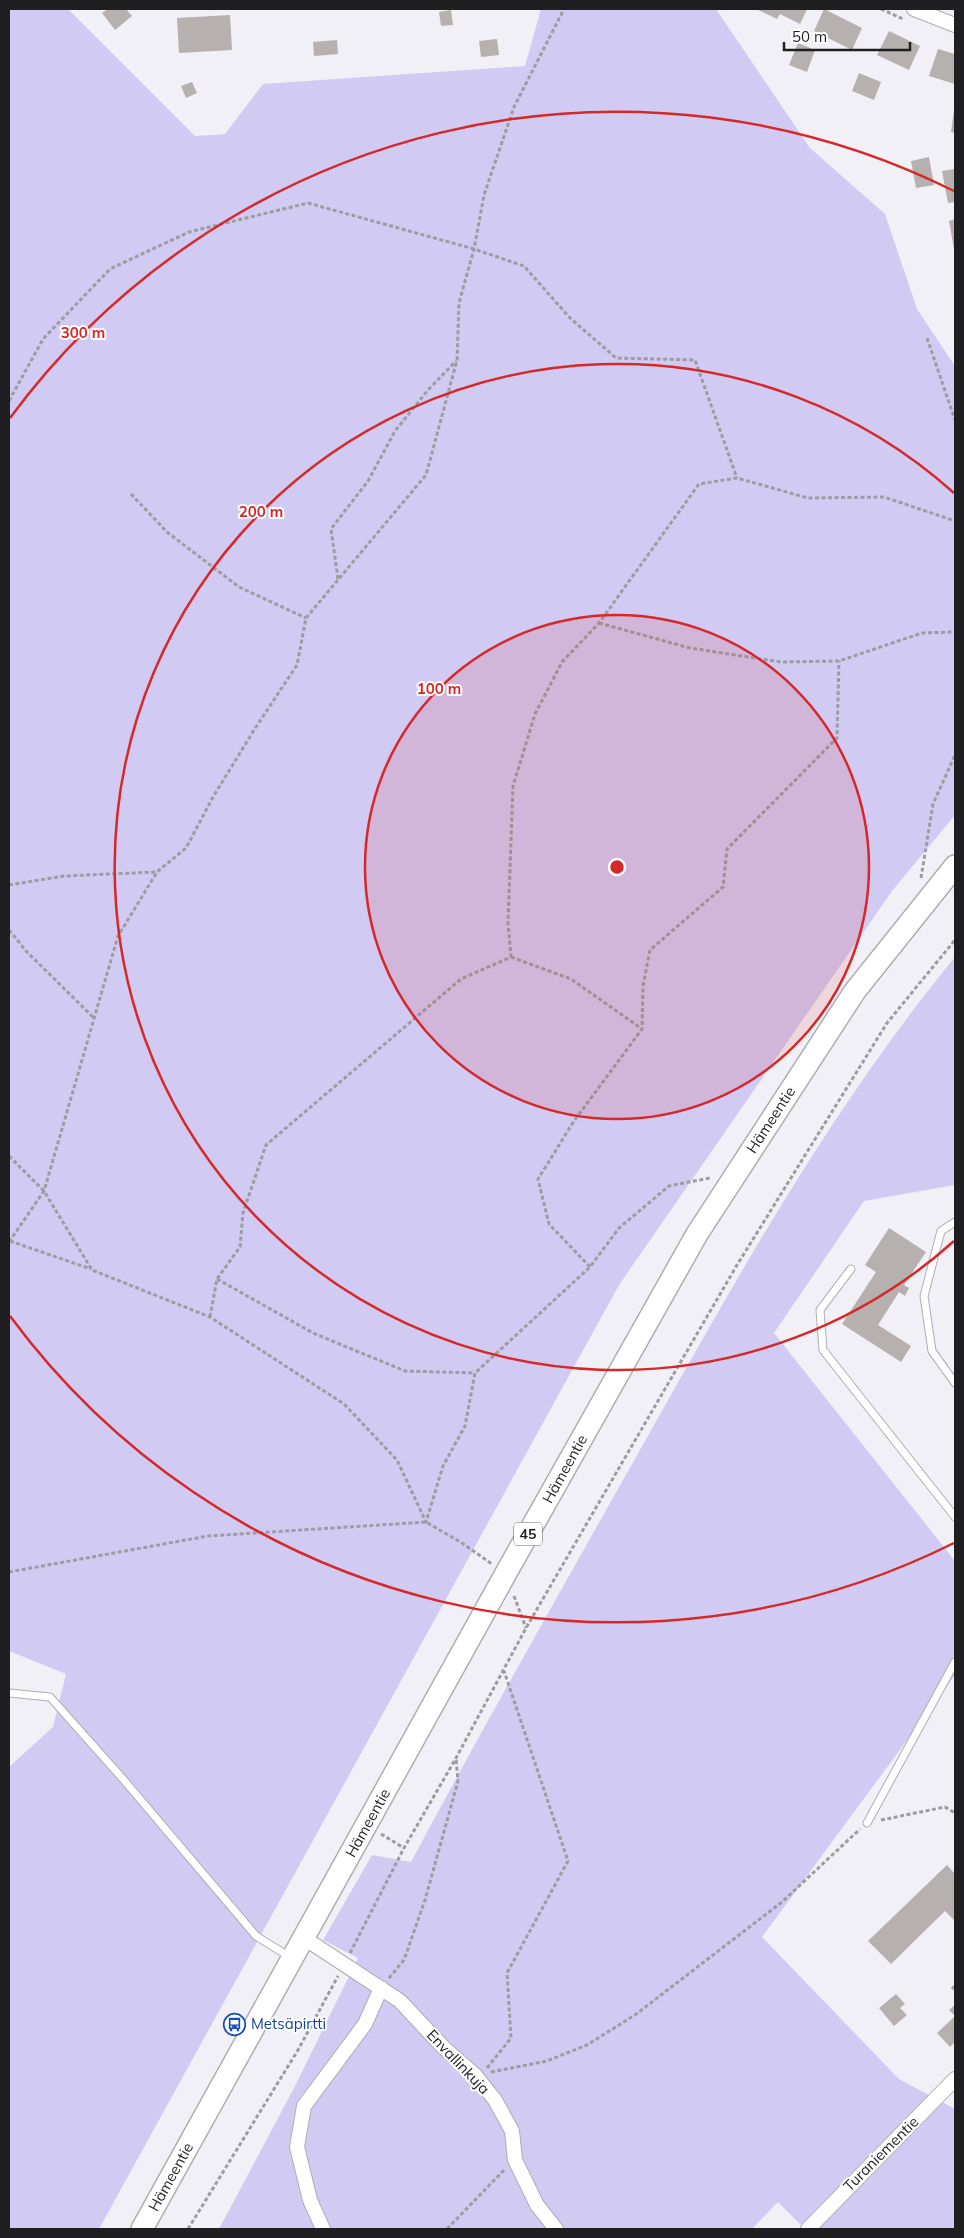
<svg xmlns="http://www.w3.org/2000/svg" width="964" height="2238" font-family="Mulish,sans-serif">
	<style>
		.green { fill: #d1caf3 }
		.building { fill: #b6b0ae }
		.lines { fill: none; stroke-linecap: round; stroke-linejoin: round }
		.lane-casing { stroke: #aeadb2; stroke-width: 9 }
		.street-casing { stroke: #aeadb2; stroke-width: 16 }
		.primary-casing { stroke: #aeadb2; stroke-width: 24 }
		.path { stroke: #9d9ca0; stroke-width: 3; stroke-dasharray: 4 2.5; stroke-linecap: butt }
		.lane { stroke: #fff; stroke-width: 7 }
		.street { stroke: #fff; stroke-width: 14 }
		.primary { stroke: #fff; stroke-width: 21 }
		.ring { fill: none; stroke: #d62828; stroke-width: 2.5 }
		.labels { text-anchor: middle; stroke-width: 4; stroke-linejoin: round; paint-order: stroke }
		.shield { fill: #fff; stroke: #626264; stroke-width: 1 }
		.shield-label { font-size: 14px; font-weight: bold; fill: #1f1f21 }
		.street-label { font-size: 15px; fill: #1f1f21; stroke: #fff }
		.transit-label { font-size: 15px; fill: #164399; stroke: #fff; text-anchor: start }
		.centre { fill: #d62828; stroke: #fff; stroke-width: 2.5 }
		.ring-label { font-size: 15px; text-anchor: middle; font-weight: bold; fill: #d62828; stroke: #fff; stroke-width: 4; stroke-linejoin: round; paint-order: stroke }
	</style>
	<rect width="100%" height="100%" fill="#f1f0f6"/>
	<path class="green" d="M9,9H68L195,136L225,134L263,84L525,66L541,9H716L810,148L885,214L917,309L955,366V815L892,891L619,1285L99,2229H9V1767L53,1727L66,1674L9,1651Z
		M955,957V1185L864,1201L774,1333L955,1561V1675L762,1937L899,2079L955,2109V2229H805L778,2202L752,2229H219L294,2088L358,1958L323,1940L372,1855L411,1862C488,1718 569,1576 649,1434C741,1270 835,1103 955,957Z"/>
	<path class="building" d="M108,9H126L132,16L115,30L102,13Z
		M756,9H807L800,24L780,14L777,19Z
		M824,9L862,28L852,50L814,31Z
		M451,10L453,25L441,26L439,12Z
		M230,15L232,50L179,53L177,18Z
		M889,31L920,46L909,70L877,55Z
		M497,39L499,55L481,57L479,41Z
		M337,40L338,54L314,56L313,42Z
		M798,43L815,50L807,72L789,65Z
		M938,49L955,54V84L929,76Z
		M859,73L881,82L874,100L852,91Z
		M192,82L197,93L186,98L181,86Z
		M954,110H955V133L951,132Z
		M929,157L934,185L916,188L911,161Z
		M955,169V202L948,203L942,171Z
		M955,219V249H954L949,221Z
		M889,1228L926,1252L904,1285L909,1288L905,1296L899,1292L878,1325L911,1346L901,1362L842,1324L876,1272L865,1265Z
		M947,1865L955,1874V1921L945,1911L891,1964L868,1941Z
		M896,1994L905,2004L900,2008L907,2015L894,2026L879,2008Z
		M955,2005V2042L950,2047L937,2033L955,2016L949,2010Z"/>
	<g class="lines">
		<defs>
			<path id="lane" d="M955,1222L941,1231L924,1296L932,1351L955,1383
				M851,1269L820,1310L823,1350L955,1517
				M9,1693L50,1697L123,1779L256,1936L290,1957
				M867,1823L955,1662"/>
			<path id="street" d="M914,9L955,25
				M304,1938L400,2001L444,2048L475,2075L495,2100L512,2131L515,2160L537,2205L556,2229
				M323,2229L310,2200L297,2147L304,2106L365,2024L381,1988
				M808,2229L955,2079"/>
			<path id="primary" d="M142,2229L506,1573L697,1234L855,991L955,866"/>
		</defs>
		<use href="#lane" class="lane-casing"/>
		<use href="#street" class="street-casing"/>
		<use href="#primary" class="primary-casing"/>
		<path class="path" d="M881,9L903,19
			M927,338L955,420
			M9,401L43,339L110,269L189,232L308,203L474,249L524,266L570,318L616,358L695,360L737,478
			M131,494L167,532L239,587L306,618
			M338,579L331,529L368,481L395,431L428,390L456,361
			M599,623L690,648L781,662L839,661L922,633L955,632
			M921,878L933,804L955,755
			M9,885L64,876L156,872
			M9,930L27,952L95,1019
			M511,957L571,979L642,1029
			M9,1156L44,1191L92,1270L210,1317L344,1404L397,1460L426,1522L443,1466L465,1426L475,1373L590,1267L619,1228L669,1186L710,1178
			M10,1241L91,1269
			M9,1242L44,1191L118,936L157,872L186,848L213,797L254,730L297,665L306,618L426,475L457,360L459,303L474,249L484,195L514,107L564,9
			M590,1267L549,1224L538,1179L574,1121L642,1029L643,986L650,950L723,887L727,849L837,738L839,661
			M217,1279L313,1333L405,1371L475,1373
			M210,1317L217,1279L240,1247L243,1213L266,1145L461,979L511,957L508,923L513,786L535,714L562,662L599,623L699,484L737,478L808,498L884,497L955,521
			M9,1572L208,1536L426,1522L462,1543L492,1564
			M514,1596L526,1628
			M881,1820L945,1807L955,1813
			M381,1834L404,1848
			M350,1953L404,1848L456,1758L526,1628L737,1265L887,1023L955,940
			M389,1978L404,1960L425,1900L458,1781L456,1758
			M952,1989L955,1986
			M487,2068L511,2038L507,1973L568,1861L504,1671
			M491,2072L547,2061L587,2045L635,2015L782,1902L860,1829
			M188,2229L298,2050L338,1976
			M447,2229L505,2169"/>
		<use href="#lane" class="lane"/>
		<use href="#street" class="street"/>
		<use href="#primary" class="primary"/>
	</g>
	<circle cx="617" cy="867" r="252" fill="#d62828" fill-opacity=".12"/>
	<g class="ring">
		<circle cx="617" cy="867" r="252"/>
		<path d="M954 1241A503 503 0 1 1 954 493"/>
		<path d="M954 1543A755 755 0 0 1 10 1316M10 418A755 755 0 0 1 954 191"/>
	</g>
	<defs>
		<symbol id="bus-ring" viewBox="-11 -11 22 22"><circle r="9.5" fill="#fff" stroke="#1a4fb4" stroke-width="1.5"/><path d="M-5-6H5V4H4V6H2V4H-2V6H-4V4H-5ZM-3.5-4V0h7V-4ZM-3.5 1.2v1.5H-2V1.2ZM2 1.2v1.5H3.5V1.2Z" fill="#1a4fb4"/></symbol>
	</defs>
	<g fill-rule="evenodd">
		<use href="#bus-ring" x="222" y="2012" width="25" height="25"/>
	</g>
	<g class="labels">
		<rect class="shield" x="514" y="1522.5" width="28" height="23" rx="4"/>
		<g class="shield-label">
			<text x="528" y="1539">45</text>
		</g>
		<g class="street-label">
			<text transform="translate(771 1120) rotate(-57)" y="5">Hämeentie</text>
			<text transform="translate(565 1469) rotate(-61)" y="5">Hämeentie</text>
			<text transform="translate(368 1823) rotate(-61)" y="5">Hämeentie</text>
			<text transform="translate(458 2062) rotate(46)" y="5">Envallinkuja</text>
			<text transform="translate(881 2154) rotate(-45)" y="5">Turaniementie</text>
			<text transform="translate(171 2177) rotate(-61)" y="5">Hämeentie</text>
		</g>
		<g class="transit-label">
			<text x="251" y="2029">Metsäpirtti</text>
		</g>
	</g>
	<circle cx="617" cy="867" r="8" class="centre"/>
	<g class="ring-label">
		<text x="83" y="338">300 m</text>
		<text x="261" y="517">200 m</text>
		<text x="439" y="694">100 m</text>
	</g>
	<rect width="964" height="2238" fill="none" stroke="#1f1f21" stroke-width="20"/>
	<path d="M784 42v8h126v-8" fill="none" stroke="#1f1f21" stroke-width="2.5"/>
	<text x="792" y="42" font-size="15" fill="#1f1f21" stroke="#ffffff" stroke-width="4" paint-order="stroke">50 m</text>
</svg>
